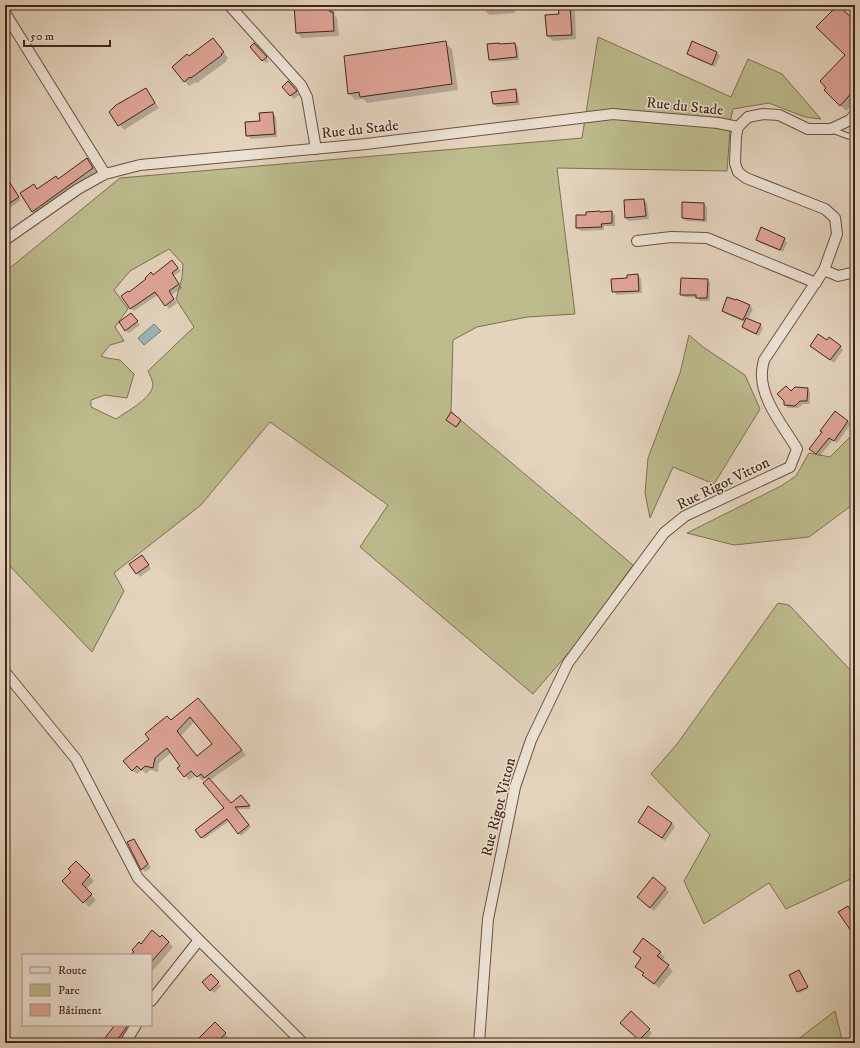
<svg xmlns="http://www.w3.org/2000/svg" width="860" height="1048" font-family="'IM FELL DW Pica',serif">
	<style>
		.green { fill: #bcbb8c; stroke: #7f7052; fill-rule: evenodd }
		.water { fill: #98b6ba; stroke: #767c79 }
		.shadow { fill: #0003; fill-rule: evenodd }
		.building { fill: #e0a598; stroke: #422617; fill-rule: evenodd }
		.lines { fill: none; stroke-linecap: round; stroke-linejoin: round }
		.service-casing { stroke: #6a5241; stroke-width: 7 }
		.minor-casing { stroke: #6a5241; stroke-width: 12 }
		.service { stroke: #ede3d5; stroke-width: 5 }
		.minor { stroke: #ede3d5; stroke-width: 10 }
		.labels { text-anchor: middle; stroke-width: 3; stroke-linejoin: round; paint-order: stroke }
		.street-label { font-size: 15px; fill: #422617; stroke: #ede3d5 }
	</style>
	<rect width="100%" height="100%" fill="#e4d4be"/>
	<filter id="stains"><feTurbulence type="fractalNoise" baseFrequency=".005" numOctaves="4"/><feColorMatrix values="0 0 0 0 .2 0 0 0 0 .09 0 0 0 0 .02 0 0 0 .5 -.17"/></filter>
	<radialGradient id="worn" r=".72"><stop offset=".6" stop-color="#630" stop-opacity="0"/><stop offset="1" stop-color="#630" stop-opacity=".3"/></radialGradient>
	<path class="green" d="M598,37L731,97L748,59L782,74L821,119L805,117L769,103L733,109L731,118L727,171L557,168L575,314L527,317L477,327L453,340L451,412L633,565L576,644L533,694L360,547L388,505L270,422L201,505L114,573L124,591L92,652L5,561V272L120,178L582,138ZM169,249L183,264L182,278L176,299L194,327L148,371C150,375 152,380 153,384C153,398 126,412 116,419L91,407V400L105,395L127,398L134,374L120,360L107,358L101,356L110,345L124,341L115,327L128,309L114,290L130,271Z
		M689,335L703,347L745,375L760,409L714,484L673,467L650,518L645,493L648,458L680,373Z
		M855,432V503L809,537L734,545L687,533L781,486L796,476L809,453L830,457Z
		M778,603L789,605L855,675V877L786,909L769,883L704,924L684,881L710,835L651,774L677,744Z
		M835,1011L843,1043H793Z"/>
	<path class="water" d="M154,324L161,331L144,345L138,338Z"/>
	<path class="shadow" d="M295,5H334L335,16L337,18L339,36L302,38L297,33Z
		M486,5H515V13L490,15L486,12Z
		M570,7L575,12L576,39L553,41L548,36L560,15Z
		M855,23V102L846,111L825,90L847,55Z
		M445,42L452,49L458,90L367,103L363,99L355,100L349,93Z
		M693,42L717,53L720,56L715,67L691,57L688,53Z
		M254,44L269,61L266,63L251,47Z
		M515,44L518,47L519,60L493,62L490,59Z
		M218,45L228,58L226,60L227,61L197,83L196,82L189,86L184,81L189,57Z
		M292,85L299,95L294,99L283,87Z
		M146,89L159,108L124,130L110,112Z
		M515,90L518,93L520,105L497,107L494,104L492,93Z
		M272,113L276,117L277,137L251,139L247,136Z
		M87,159L97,172L37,215L33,211L34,186L38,190L58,180Z
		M10,184L21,200L5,211V187Z
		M644,200L647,203L649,219L629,221L626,218Z
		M683,203L704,204L707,207V222L686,221L683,218Z
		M611,212L615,215V226H604V230L581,231L577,228Z
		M757,239H784L787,243L783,252L760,243Z
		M172,261L181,271L174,276L182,288L171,295L177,303L169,309L158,295L134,311L131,308L129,293Z
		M638,275L641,279L642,293L617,295L613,291L628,279Z
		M707,280L710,283V301H700L697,298L684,297L681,294Z
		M750,306L753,309L748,319L760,325L763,328L759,336L746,330L743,327L745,322L726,314L723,311Z
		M134,317L140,325L129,333L126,330Z
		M827,342L840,346L843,350L834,363L811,346Z
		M807,389L810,392V404H803L798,408H788L785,405L791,392Z
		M835,412L851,424L837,443L833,440L820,456L814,451Z
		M452,414L461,422L457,427L449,421Z
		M145,560L151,569L140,577L137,573Z
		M202,704L246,755L210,780L231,804L243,799L251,809H236L251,827L241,836L229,821L204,839L202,837L225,808L208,780L206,778L203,781L197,775L189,780L185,776L182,766L172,752L159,763L158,772L150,770L146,774L142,770L137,774L132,770L171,721ZM194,722L214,745L197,757L181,736Z
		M639,822L672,823L675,827L665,841Z
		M133,840L137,844L151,868L145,872L142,869Z
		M76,862L94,881L86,889L96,900L89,907L64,881L73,872Z
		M653,879L669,892L654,911L641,900Z
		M160,939L168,942L173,947L151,973V955H132L141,946Z
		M634,952L660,953L665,957L662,961L673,971L659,988L648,979L636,966L642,959Z
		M799,972L808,989L800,993L790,976Z
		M211,975L221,986L214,993L203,983Z
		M631,1013L652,1033L643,1043L622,1023Z
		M215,1024L228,1037L223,1042L225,1043H204Z
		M113,1025H137L123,1043H102L115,1026Z"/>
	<path class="building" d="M294,5H330V12H333L334,31L296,33Z
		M838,5L855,21V89L840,106L824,90L826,88L820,81L845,55L816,27Z
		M564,6H570L572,35L547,36L545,15L559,14L558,7Z
		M213,38L224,52L221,54L222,55L191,78L190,77L184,82L172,67L187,54L189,56Z
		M446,41L452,84L360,97L359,92L348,94L344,56Z
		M692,41L717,52L712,65L687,54Z
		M254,43L267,57L262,61L250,47Z
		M499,43V44L515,43L517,57L489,60L487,44Z
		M288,81L297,91L290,96L282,87Z
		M146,88L155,103L118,126L109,112L116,105Z
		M516,89L517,102L493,104L491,92Z
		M273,112L275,134L246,136L245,122L260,121L259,113Z
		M87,158L93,168L32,212L20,193L34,184L37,189L56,176L58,179Z
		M5,175L19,197L5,206Z
		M644,199L646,216L625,218L624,200Z
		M682,202L704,203V220L682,218Z
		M600,211V212L612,211V223L601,224L602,227L576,228V215H586V212Z
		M761,227L785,238L780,250L756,240Z
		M172,260L178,268L172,273L179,284L169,291L174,299L165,306L155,292L130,309L121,296L128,291L129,292L146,279L145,278L151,272L153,275Z
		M638,274L639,291L612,292L611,279L627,278V275Z
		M681,278L708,279L707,298H696V295H680Z
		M727,297L736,300V299L750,305L743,320L722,311Z
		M131,313L138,321L125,331L119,322Z
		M746,318L761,324L756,334L742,327Z
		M818,334L827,340L829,337L841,346L830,360L810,346Z
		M786,386L791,391L795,387L808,388L807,401H800L795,406L784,405V401L777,394Z
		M835,411L848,421L834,441L829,438L816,454L809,449L822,432L820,431Z
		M451,412L461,420L456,427L446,420Z
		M142,555L149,565L136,574L129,564Z
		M198,698L242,750L204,778L201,774L197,777L191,771L184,777L177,768L180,766L167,748L155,758L153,768L145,766L141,770L137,766L132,771L123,761L149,739L145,734L167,716L171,720ZM190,717L212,744L197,756L177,731Z
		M209,778L231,803L241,795L250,806L235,807L249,825L238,834L227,819L201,838L195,830L224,808L203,783Z
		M648,806L672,823L662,838L638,822Z
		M134,839L148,864L141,870L127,842Z
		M76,861L90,875L82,884L92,894L83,903L62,881L71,872L68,869Z
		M653,877L666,888L650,908L637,897Z
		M848,906L855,917V937L838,912Z
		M152,930L160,937L162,935L169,942L151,962V955H130L134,952L132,950L139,942L141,944Z
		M643,938L661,952L657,956L669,965L654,984L642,975L644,973L635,967L641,958L633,952Z
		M799,970L808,987L797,992L789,975Z
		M211,974L219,982L210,991L202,982Z
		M631,1011L650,1029L639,1040L620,1023Z
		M215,1022L226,1033L221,1038L226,1043H194Z
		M115,1025H128L115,1043H101Z"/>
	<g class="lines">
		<defs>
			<path id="service" d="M832,130L848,136H855"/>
			<path id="minor" d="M229,5L301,85L307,97L316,149
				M5,13L105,174
				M5,240L78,189L105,174L140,165L366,144L613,114L718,123L738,127
				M637,241L671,237L707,238L816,283
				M824,270L838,276L855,272
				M5,672L76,759L138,878L199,940L303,1043
				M151,1001L199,940
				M125,1043L136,1025
				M479,1043L488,919L515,787L531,740L568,663L664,533L685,516L790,467L797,449C784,427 760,399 762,372C762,368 763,364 764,360L824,270L837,234L835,218L825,209L746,178L738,172L735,163L736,136L738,127L748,117L763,114L779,115L808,129H831L850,120L855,114"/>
		</defs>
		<use href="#service" class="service-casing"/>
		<use href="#minor" class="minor-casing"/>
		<use href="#service" class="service"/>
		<use href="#minor" class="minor"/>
	</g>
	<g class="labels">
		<g class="street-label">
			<text transform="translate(685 106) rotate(6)" y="5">Rue du Stade</text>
			<text transform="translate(360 129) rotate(-6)" y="5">Rue du Stade</text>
			<text transform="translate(723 483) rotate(-26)" y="5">Rue Rigot Vitton</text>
			<text transform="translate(498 807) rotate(-76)" y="5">Rue Rigot Vitton</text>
		</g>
	</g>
	<rect width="860" height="1048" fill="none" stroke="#e4d4be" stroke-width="20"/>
	<rect x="6" y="6" width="848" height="1036" fill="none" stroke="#422617" stroke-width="2"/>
	<rect x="10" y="10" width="840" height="1028" fill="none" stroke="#422617"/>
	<rect x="22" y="954" width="130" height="72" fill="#ede3d5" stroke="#a99789"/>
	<rect x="30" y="967" width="20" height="6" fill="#ede3d5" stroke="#a99789"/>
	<text x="58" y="974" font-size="12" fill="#422617">Route</text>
	<rect x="30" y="984" width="20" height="12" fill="#bcbb8c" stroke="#a99789"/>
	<text x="58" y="994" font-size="12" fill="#422617">Parc</text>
	<rect x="30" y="1004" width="20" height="12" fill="#e0a598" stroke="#a99789"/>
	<text x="58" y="1014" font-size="12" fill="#422617">Bâtiment</text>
	<path d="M24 40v6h86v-6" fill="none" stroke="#422617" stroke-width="2"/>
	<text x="30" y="40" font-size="12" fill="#422617" stroke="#ede3d5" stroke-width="3" paint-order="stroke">50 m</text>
	<rect width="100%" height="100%" filter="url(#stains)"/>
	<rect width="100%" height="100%" fill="url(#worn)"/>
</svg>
